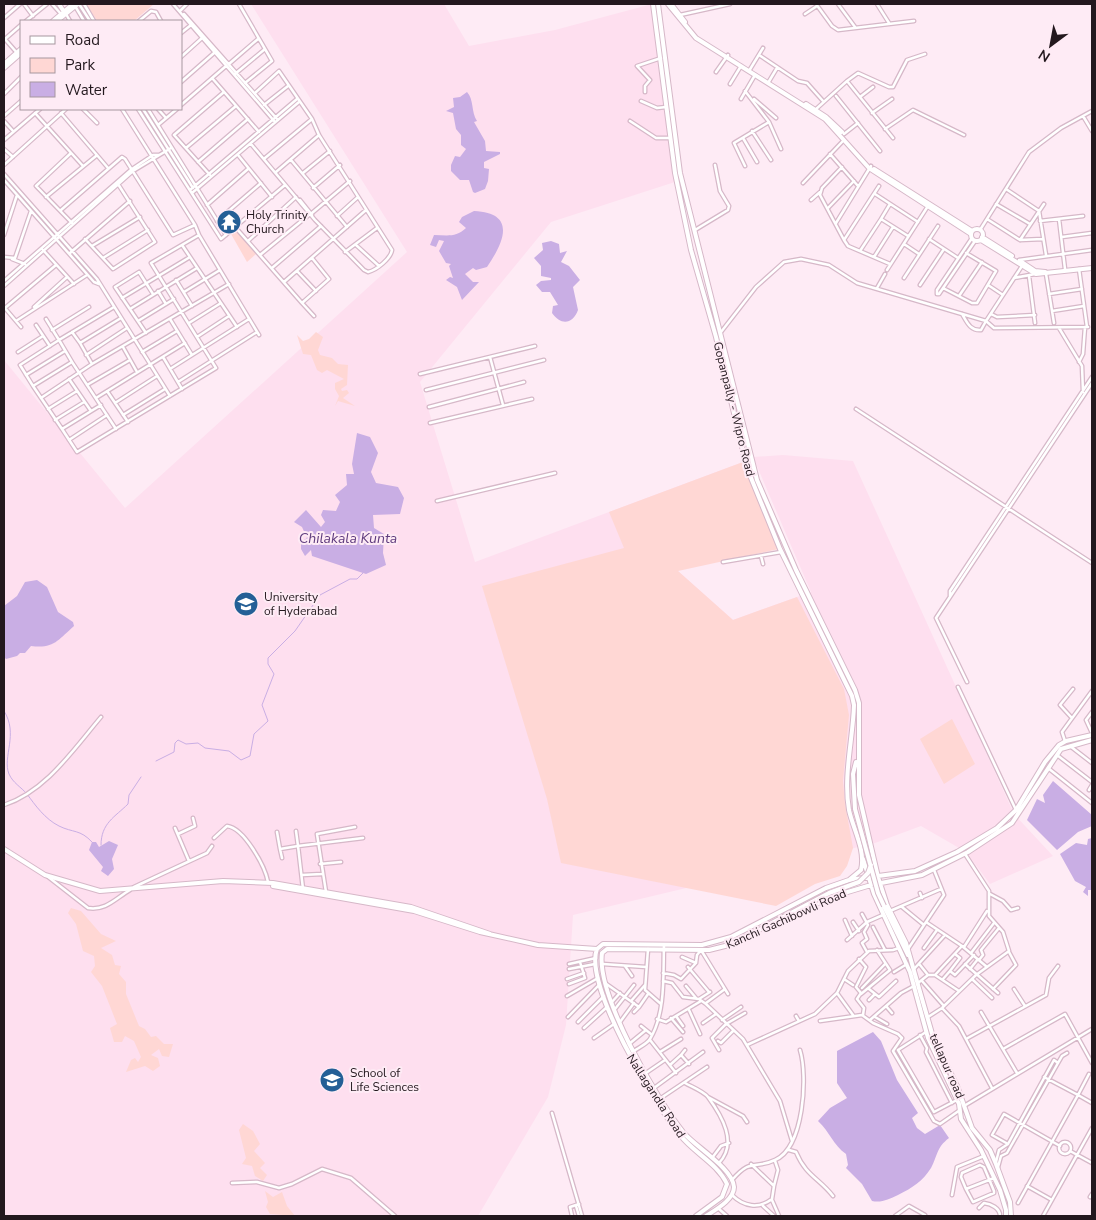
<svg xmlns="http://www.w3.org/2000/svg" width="1096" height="1220" font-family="'Nunito Sans',sans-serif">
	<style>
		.built { fill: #fedfef }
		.green { fill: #ffd7d4 }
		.water { fill: #c9aee4 }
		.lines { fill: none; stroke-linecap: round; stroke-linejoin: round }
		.stream { stroke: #c9aee4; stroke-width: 1 }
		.street-casing { stroke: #d6b8c8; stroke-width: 5 }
		.secondary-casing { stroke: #d6b8c8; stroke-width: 6 }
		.street { stroke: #fff; stroke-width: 2.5 }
		.secondary { stroke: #fff; stroke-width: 4 }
		.secondary-bridge-casing { stroke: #d6b8c8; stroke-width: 6; stroke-linecap: butt }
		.secondary-bridge { stroke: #fff; stroke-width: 4 }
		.labels { text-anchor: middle; stroke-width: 4; stroke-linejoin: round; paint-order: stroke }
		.poi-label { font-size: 12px; fill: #23181e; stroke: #feebf5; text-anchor: start }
		.street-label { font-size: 12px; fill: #23181e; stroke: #feebf5 }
		.water-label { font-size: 14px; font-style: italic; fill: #5f3c7e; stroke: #feebf5 }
	</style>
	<rect width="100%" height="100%" fill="#feebf5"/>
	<path class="built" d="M251,4H444L469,46L555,30L652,4L678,181L551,222L420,382L475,562L743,462L678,571L733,620L811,592L753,457L783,455L853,461L1014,814L1053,856L990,884L966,852L921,826L875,843L573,915L566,1025L548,1097L478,1216H4V360L125,508L407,252Z"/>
	<path class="green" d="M86,4H154L134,21H97Z
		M236,231L256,254L247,262L231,234Z
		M316,332L323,337L318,350L320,355L332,358L338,364L348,365L347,385L341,389L342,391L347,390L349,393L343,398L355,406L338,401L335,406L339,396L335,389V383L344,379L327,370L322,373L317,370L311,355L303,354L297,335L303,341L309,339Z
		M743,462L779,549L678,571L733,620L797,597L844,689L849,715L843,781L845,804L853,848L847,866L840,876L815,884L776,906L561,863L547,799L482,586L624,548L609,512Z
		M952,719L975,764L944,784L920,739Z
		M71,908L81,911L101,934L116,941L101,948L112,955L115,965L121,966L119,974L126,982V994L139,1026L145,1029L151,1037L156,1036L164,1044H173L169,1057L162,1056L159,1049L151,1055L158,1058L160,1066L153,1071L145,1066L126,1072L131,1060L135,1058L138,1062L141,1057L134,1041L125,1036L122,1042H114L110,1028L117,1024L102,986L91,972L95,966L94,956L83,951L76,924L68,913Z
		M243,1124L253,1131L260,1144L254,1151L265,1163L260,1168L267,1175L263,1181L255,1176L252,1166L242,1164L246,1158L239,1130Z
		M265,1191L273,1197L282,1192L287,1206L295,1216L270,1214L266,1207L268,1202Z"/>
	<path class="water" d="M467,92C474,99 471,112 477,121L474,122L485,141L486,151L500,152V154L484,162V168L489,169L488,181L485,189L475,193L473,192L469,180H460L451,171V165L455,156L460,157L466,149L461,145V135L456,129L453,113L446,111L454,107L453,98L460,97Z
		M474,211C517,213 504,242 487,267L476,270L473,268L465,274L473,282H479L462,300L457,287L446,280L450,277L453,278L449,266L451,264L446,263L439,251L444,241L439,240L436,247L430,245L434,235C446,235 456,238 466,228L459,222L462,217Z
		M551,241L559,244L560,253L567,251L561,262L569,266L580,280L573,287L578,310C573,324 561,326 552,313L553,306L558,305L550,292H542L536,285L541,281L551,280V278L541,276V266L534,258L543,250L542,243Z
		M357,433L370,437L378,453L371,472L376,483L398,487L404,498L400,514L373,515L374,528L384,534L383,553L386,565L366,574L312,556L311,550L305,556L301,549V542L307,538L302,527L294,522L306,510L321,527L325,522L321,515L323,510L336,511L340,502L335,495L347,485L346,474H354L352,464Z
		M37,580L47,587L58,612L73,622L74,626C58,640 54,649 31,646L25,653H20L17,656L6,659L4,657V606L17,596L25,582Z
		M1053,781L1092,815V826L1078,832L1057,850L1027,820L1037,799L1045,803L1043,795Z
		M1092,838V890H1088V896L1083,892L1086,887L1075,881L1060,854L1076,843L1087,845L1088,839Z
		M109,841L118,845L112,859L114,869L108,876L101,871L103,867L89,850L92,842H96L99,847Z
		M873,1032L881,1041L897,1080L918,1113L912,1118L917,1128L925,1134L940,1125L949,1138C936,1148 938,1155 931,1168C923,1181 912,1188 898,1195C889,1199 882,1203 872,1201L862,1184L846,1168L848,1165L846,1154C833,1145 830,1132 818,1121L830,1108L847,1098L837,1083V1051Z"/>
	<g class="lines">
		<path class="stream" d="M4,711C19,734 2,757 9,774C13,783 21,787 27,794C35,805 45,819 59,826C73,833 80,829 92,842
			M156,761L174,752L175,743L178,740L186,744L198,743L205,748L229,751L241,760L250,756L254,734L268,721L262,705L274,674L268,664V658L295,631L320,595L350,579H357L363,573
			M101,845C101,823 115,817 128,804L129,795L141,777"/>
		<defs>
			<path id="street" d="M24,4L33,16
				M52,4L61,14
				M79,4L90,21
				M84,4L94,21
				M173,4L275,122
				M239,4L272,61L245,83
				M816,4L832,26L838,30L914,21
				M838,4L855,27
				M877,4L889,23
				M75,6L84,21
				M180,11L187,4
				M66,14L70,21
				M184,14L278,120
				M805,14L817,6
				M680,15L730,4
				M4,18L20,4
				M26,21L47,4
				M139,21L151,11L156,12L161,21
				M181,33L191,25
				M4,38L18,54
				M5,39L21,25
				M759,55L798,81L807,83L823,101
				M181,57L202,38
				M229,64L258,39
				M749,71L763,48
				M716,72L728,55
				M235,74L265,49
				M212,78L259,132
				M847,81L893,138
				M181,82L214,53
				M768,83L777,68
				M730,84L741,66
				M745,91L769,122L781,149
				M645,92V86L650,80L637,66L661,58
				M4,94L21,77
				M836,96L880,151
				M860,97L873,87
				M741,99L755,75
				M754,99L776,118
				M641,101L657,108L666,107
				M181,105L226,66
				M264,105L288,86
				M83,109L97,123
				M138,109L221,239L285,185
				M143,109L193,188
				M148,109L226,235
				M158,109L166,118
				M815,110L847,81L858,73L889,87H893L907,60L925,54
				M35,113L83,166
				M61,113L108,168
				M872,113L892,99
				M4,116L21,101
				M1083,116L1092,131
				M4,121L13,131
				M630,121L656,138H669
				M158,125L177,109
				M885,129L913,110L964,135
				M752,131L771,160
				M844,134L858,123
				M743,138L757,162
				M4,140L40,109
				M251,144L315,220L364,270L368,272C377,270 391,258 392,250L319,135L312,119L279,71L255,93
				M186,148L236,106
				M4,149L13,157
				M71,153L36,186L72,223
				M830,154L858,186
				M238,155L272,197
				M265,158L312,119
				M291,160L347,227
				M198,162L248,119
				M4,165L66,109
				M745,166L734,143L769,122
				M842,167L822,188L820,195L844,240
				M276,172L319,135
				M303,173L330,151
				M4,174L97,279L170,396
				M210,175L174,135L224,92
				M4,180L94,282L99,284
				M803,183L843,141
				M879,186L844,240L848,246L890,264
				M313,188L340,165
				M1006,189L1039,211L1046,255
				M190,190L297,99
				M192,193L299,102
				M875,194L918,222
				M46,197L96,156
				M300,200L312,215
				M811,200L820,192
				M890,204L881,219L908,236
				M996,204L1030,224
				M207,205L248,169
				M828,208L854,181
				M61,210L122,157L125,159L173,235L195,225
				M312,213L350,181
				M337,216L358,197
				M987,219L1020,240L1043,239
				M1059,219L1065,269
				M217,221L261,183
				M1040,221L1083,216
				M836,223L871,166
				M236,228L302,303L329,279L312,258
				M695,230L728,210L729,206L720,191L715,165
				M980,230L1029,152L1061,128L1092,111
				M4,235L17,195
				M199,235L259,335
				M1062,237L1092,233
				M972,238L937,290V294H939L975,241
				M85,239L113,269L155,242L118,184
				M929,239L958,258
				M1020,240L1044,204
				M248,241L296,197
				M904,244L919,254
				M182,245L237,327
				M356,245L379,266
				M92,246L140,217
				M43,250L74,284
				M860,251L881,219
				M345,252L377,228
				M70,253L130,201
				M260,255L310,214
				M4,257L15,258L31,211
				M874,257L893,227
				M103,258L148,230
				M12,259L25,264
				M1019,260L1092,250
				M272,268L321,226
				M1079,269L1087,327
				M887,270L928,206
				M297,271L316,291
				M1046,274L1054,323
				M1029,276L1035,323
				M904,278L938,226
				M1014,278L1035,274
				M176,280L192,306
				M4,281L132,169L153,155H159
				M284,282L366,210
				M920,285L944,249
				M988,285L1003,295
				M4,286L133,171L171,148
				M877,288L885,274
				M943,288L972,303H977L996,271L966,253
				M158,291L166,304
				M184,292L220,270
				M1049,294L1082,289
				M959,296L982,262
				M122,298L190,257
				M302,303L314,316
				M4,307L21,327
				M34,307L67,277
				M5,308L56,265
				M130,309L197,268
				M1052,311L1084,306
				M962,314C967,322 970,331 981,330L986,321L994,328L1088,327
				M991,314L997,317L1035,315
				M46,319L59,340L114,307
				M170,319L192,355
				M16,321L87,275
				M138,321L174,299
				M189,323L221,303
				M36,325L50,346
				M1059,328L1082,366L1083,392
				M52,330L89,307
				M72,332L80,343L121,318
				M721,332L756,287L784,262L801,259L829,265L857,283L986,321L1022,266
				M146,333L115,287L139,272L153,294
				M197,337L229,316
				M80,343L92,364L229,284
				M123,347L137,372
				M18,352L43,336
				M142,352L177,331
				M86,355L127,328
				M163,357L182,389
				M490,357L503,405
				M72,362L59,340L20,365L33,386L72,362L116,429
				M1079,362L1083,354L1085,327
				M170,369L249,319
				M420,374L535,346
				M26,375L65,351
				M69,379L91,411
				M178,382L257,332
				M87,385L130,360
				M33,386L62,429
				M426,390L544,360
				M107,391L128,422
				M41,398L92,364
				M96,398L185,343
				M115,403L157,376
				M101,405L62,429L77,452L216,368L151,263L199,235L195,225L122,109
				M429,407L524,382
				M48,409L77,391
				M856,409L1092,563
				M123,415L165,389
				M55,420L84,402
				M430,423L532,399
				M69,440L107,415
				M437,501L555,473
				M761,556L763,564
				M723,562L781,552
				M950,596V591L1092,377
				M967,682L936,618L1092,383
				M958,687L1016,810
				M1092,712L1086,720L1092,733
				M1071,717L1060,705L1073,689
				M1065,741L1062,732L1092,691
				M1070,746L1092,763
				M1057,755L1092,782
				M1048,768L1092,803
				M1089,790L1092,785
				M4,805C46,791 73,750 101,717
				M175,828L189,861
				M277,832L280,849
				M178,834L195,826L193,818
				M214,838L227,826C244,828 265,866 268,882
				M282,858L280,849L298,846L296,831
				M320,864L341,862
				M302,875L322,874
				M47,876L88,908C106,911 116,898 130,890
				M134,887L207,853L212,846
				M303,889L298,846L363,838
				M326,892L317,834L355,827
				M920,893L922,898
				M990,894L1003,901L1011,910L1018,908
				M902,907L924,925
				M890,911L941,889
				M862,914L868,925L864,932L867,939L862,943L867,952
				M845,920L852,936
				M853,922L859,931
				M926,922L962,946L987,967
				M873,927L885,950
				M847,940L867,922L883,915
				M964,947L987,911
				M924,948L937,930
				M648,949L645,990L661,1004
				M908,949L944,895L934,870
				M971,953L994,923
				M955,954L960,958L950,971L955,975L974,955
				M682,957L696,963
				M859,959L866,967L856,987L861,993L857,999L864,1008L863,1015
				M979,960L983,955L981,950L999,928
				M569,964L596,958
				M603,964L646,967
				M965,964L998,993
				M920,965L928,975
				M625,966L632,976
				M688,967L709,992
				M569,969L595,964
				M914,969L945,935
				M970,969L978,959
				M894,972L907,964
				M663,973L674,975L681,979L696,963L697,955L701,950L728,994
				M935,975L962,946
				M567,979L584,973
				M844,979L853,985
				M943,979L950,971
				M972,979L992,998
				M663,981L672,983L683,997L699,999L706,1004L743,1039L780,1101L792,1141
				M922,981L944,1006
				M605,983L639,1007L634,1012
				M918,983L928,975H935L959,991
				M569,984L585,978L580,962
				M686,986L696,998
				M862,988L885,964
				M869,989L879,997L896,981
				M993,989L1016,965L1009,952
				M1014,989L1025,1006
				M861,994L890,970L877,950
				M567,996L598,978
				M699,999L710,992
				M869,1000L875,994
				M631,1001L645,985
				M611,1003L620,993
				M706,1003L725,989
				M886,1006L892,1013
				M639,1007L648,994
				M942,1008L959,1026L992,1088
				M615,1009L634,985
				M689,1010L700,1034
				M981,1012L1017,1073
				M853,1015L837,993L848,971L869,951L893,950L899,948
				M676,1016L683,1026
				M796,1016L799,1021
				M568,1017L599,985
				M875,1017L887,1024
				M928,1017L942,1008L976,975L1009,951L1003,932L989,916V891L965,854
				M671,1018L683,1032
				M657,1019L666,1022L701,1001
				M722,1020L741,1007
				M870,1020L901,993L914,986
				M820,1021L862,1015L873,1023L898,1034L902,1038L893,1051L934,1121L940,1124L960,1110
				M578,1022L604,996
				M620,1022L634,1003
				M703,1023L716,1014
				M641,1026L646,1030
				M584,1028L607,1007
				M926,1032L898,1050L934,1112L957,1100
				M920,1035L927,1048L926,1052L952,1103
				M594,1038L614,1024
				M966,1039L1046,995L1049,978L1058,966
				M650,1040L676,1073
				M718,1041L721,1043L733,1031
				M629,1044L646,1030L651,1034
				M747,1045L815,1014L837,993
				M1003,1049L1065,1014L1092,1063
				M719,1050L712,1038L726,1024L745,1013
				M634,1051C638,1048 647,1044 650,1039C666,1013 663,974 664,945
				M660,1052L681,1039
				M681,1055L685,1050
				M670,1065L681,1055L689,1064
				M646,1073L665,1060
				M1044,1077L1078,1095L1089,1074
				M685,1083C692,1087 703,1091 708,1097C722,1116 738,1143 719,1163
				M654,1088L703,1052
				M708,1097L743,1116L747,1122
				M661,1098L707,1067
				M964,1106L1092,1029
				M552,1113L582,1216
				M1059 1148a6 6 0 1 1 12 0a6 6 0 1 1-12 0Z
				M1008,1144L992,1135L1004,1114L1060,1146
				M789,1150L796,1152C806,1176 819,1178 833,1196
				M1070,1151L1092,1163
				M712,1158L721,1146L729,1143
				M996,1162L999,1150L1008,1144L1054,1060L1058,1063
				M751,1164L774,1186L778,1170L775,1161
				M998,1167L1001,1156L1007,1153L1058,1063L1062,1056L1067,1053
				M732,1180C752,1157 754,1170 775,1160C804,1148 808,1076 800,1050
				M232,1183L257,1182L279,1188L292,1184L322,1169L351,1178L395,1216
				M1027,1186L1052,1200
				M966,1189L973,1202L994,1193V1191L984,1167L980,1165L962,1173L961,1177L966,1189L989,1180L994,1178
				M732,1195C744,1207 759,1209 772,1199L774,1186
				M952,1195L957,1167L984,1156
				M1090,1197L1092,1194
				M772,1200L779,1216
				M1018,1203L1078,1095L1092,1103
				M576,1206L579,1216
				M763,1206L774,1216
				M979,1208L984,1203C991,1204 1000,1208 1000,1216
				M719,1209L727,1216
				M572,1216L570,1207L579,1204
				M895,1216L909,1206L925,1215
				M1043,1216L1092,1128"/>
			<path id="secondary" d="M59,4L64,12
				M653,4L675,173L691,250L716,337L747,468L780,549L852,696L854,705C853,739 843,776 849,810C853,829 866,850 861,870L849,880
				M658,4L680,173L757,480L796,570L855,690L859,703V795L878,877L887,905L906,943L933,1037L957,1086L972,1128L990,1150L996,1164L1010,1202L1011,1216
				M668,4L696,38L825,119L869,168L971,234
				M671,4L685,22
				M53,21L73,4
				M57,21L78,4
				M4,64L21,49
				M4,68L21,53
				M806,104L826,117L842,132
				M874,169L972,231
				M971 235a6 6 0 1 1 12 0a6 6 0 1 1-12 0Z
				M982,237L1012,256
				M981,240L1036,274L1092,268
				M1020,261L1035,271L1045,272
				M855,809L853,774L856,762
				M4,849L45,875L100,891L223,881L273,883L411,907L490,934
				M863,859L874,894L910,972L928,1038L959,1104L961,1119L981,1150L1000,1190L1006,1210V1216
				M273,886L414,911L480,932L538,945L597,949
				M884,906L908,955
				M775,923L831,897L871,885L922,875L968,852L1012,823L1061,749L1092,740
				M597,949L603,944L702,945L731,937L826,888L849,880L915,871L957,852L997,828L1016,810L1045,762L1059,745L1066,741L1092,735
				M597,949C583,984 656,1106 680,1135C694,1153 717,1163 727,1184L722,1197L696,1216
				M706,1216C715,1210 734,1200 734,1187C733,1168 694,1146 683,1132C656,1099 596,994 602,953L607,949L709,950L729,945L769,925"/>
		</defs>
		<use href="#street" class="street-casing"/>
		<use href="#secondary" class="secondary-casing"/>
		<use href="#street" class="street"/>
		<use href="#secondary" class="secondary"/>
		<defs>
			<path id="secondary-bridge" d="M855,809L878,893L884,906
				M766,926L829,893L859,882L868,873L871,865"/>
		</defs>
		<use href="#secondary-bridge" class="secondary-bridge-casing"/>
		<use href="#secondary-bridge" class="secondary-bridge"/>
	</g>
	<defs>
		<symbol id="temple-disc" viewBox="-11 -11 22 22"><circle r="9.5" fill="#245f96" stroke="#feebf5"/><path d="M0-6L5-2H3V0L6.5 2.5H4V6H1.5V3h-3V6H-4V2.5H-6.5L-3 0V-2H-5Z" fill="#fff"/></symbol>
		<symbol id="university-disc" viewBox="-11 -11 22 22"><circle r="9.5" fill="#245f96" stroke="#feebf5"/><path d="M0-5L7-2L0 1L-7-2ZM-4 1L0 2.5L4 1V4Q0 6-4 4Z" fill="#fff"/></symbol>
	</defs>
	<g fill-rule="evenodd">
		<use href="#temple-disc" x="215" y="208" width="28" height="28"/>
		<use href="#university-disc" x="232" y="590" width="28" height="28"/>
		<use href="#university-disc" x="318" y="1066" width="28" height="28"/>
	</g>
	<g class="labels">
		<g class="poi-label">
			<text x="246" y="219">Holy Trinity<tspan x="246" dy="14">Church</tspan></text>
			<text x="264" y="601">University<tspan x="264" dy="14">of Hyderabad</tspan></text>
			<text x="350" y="1077">School of<tspan x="350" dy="14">Life Sciences</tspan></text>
		</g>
		<g class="street-label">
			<text transform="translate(734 409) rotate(76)" y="4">Gopanpally - Wipro Road</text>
			<text transform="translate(786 919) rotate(-24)" y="4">Kanchi Gachibowli Road</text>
			<text transform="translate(947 1066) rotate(66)" y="4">tellapur road</text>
			<text transform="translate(656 1096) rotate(57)" y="4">Nallagandla Road</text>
		</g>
		<g class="water-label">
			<text x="348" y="543">Chilakala Kunta</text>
		</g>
	</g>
	<rect width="1096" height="1220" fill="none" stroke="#23181e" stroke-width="10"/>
	<rect x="20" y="20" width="162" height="90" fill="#feebf5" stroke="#a6979f"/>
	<rect x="30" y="36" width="25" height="8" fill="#ffffff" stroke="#a6979f"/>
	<text x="65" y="45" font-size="15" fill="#23181e">Road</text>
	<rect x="30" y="58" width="25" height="15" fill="#ffd7d4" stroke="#a6979f"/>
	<text x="65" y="70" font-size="15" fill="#23181e">Park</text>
	<rect x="30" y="82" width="25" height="15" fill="#c9aee4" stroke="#a6979f"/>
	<text x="65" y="95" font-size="15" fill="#23181e">Water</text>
	<g transform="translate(1051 45) rotate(212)" stroke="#feebf5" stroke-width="4" paint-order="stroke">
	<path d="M0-4L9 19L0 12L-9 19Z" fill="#23181e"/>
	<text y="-8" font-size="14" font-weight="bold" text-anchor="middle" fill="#23181e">N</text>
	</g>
</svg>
